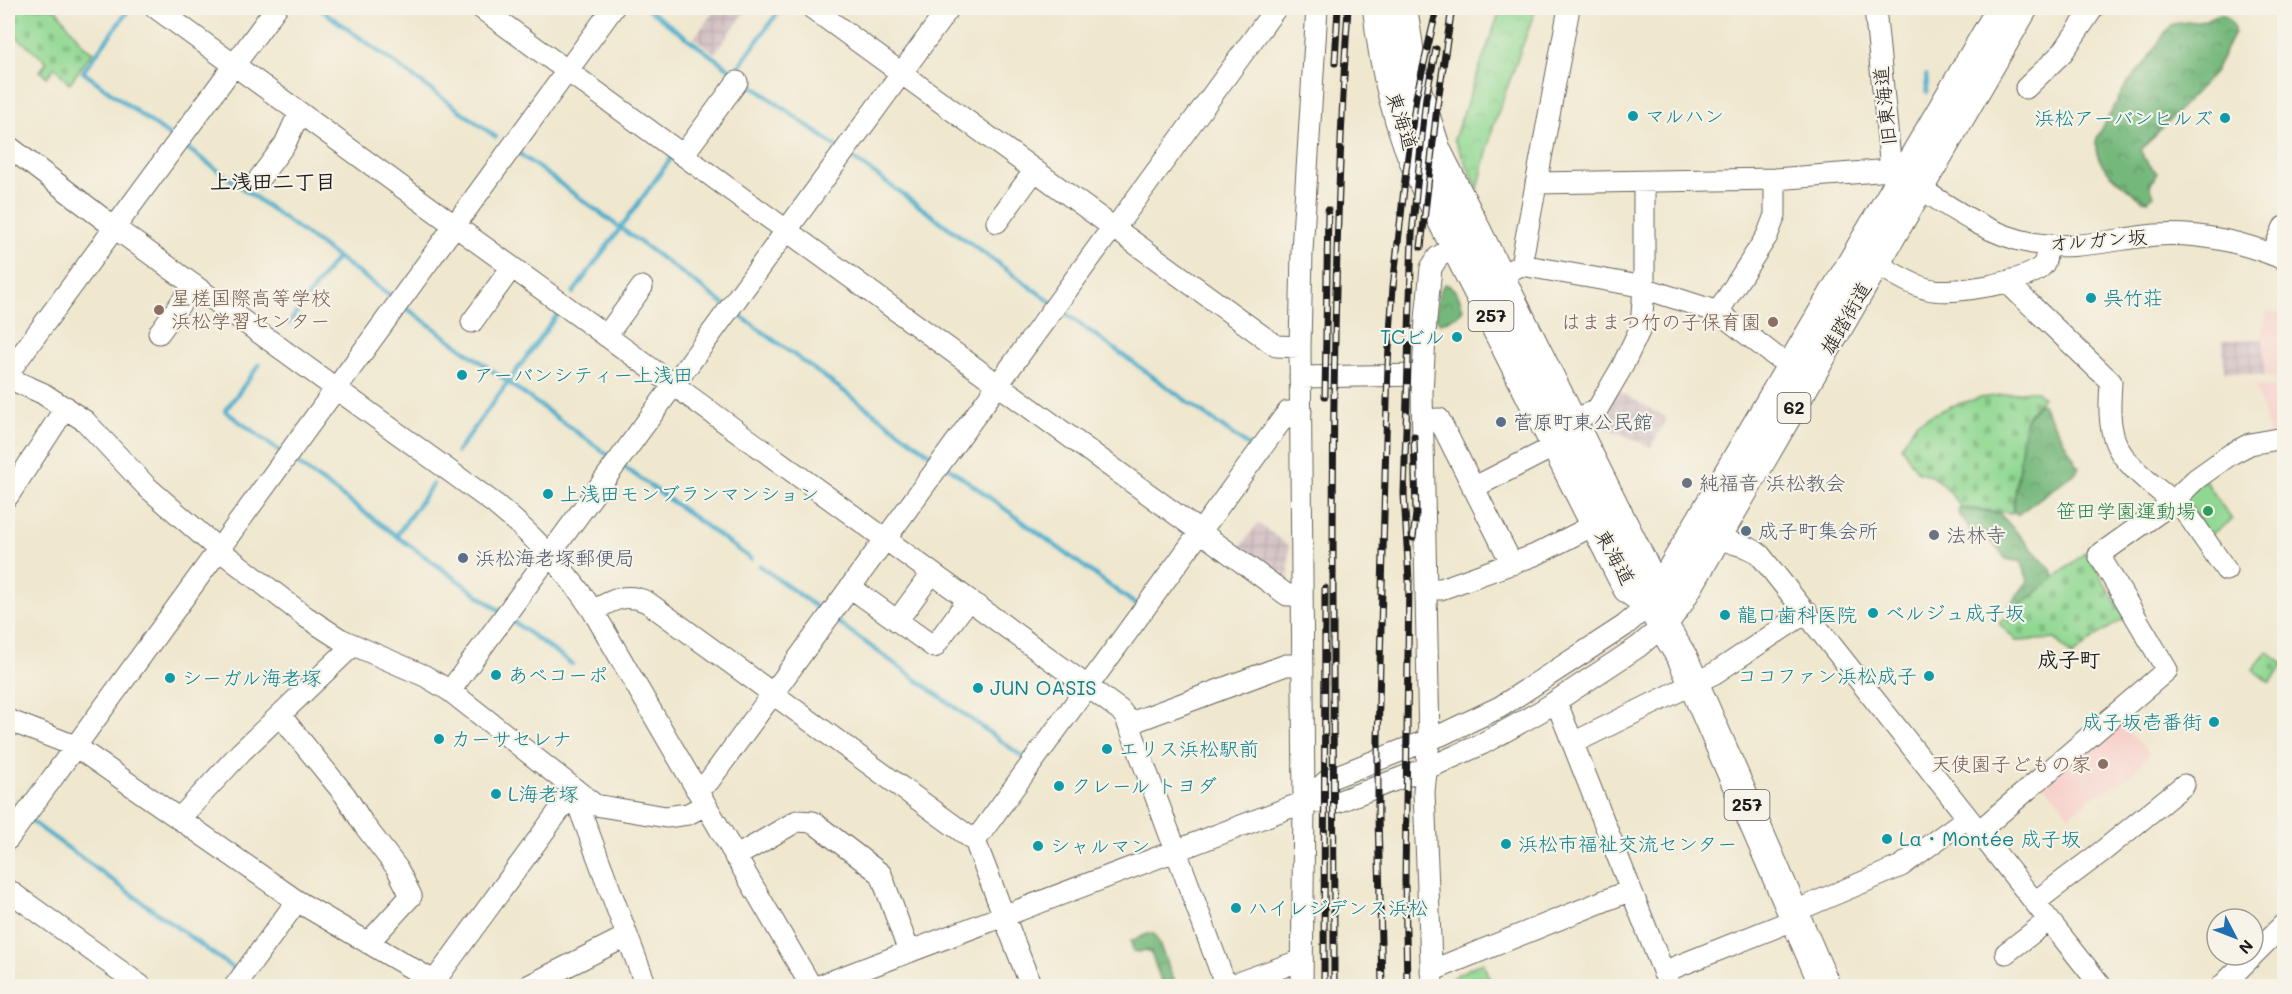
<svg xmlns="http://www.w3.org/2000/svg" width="2292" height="994" font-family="Mali,'Klee One',sans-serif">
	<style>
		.built { fill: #f7d0cb }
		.industrial { fill: url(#industrial-grid) }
		.grass { fill: #90d892; stroke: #567a57; stroke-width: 1.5 }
		.forest { fill: url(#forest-crowns); stroke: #486a4c; stroke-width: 1.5 }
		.cemetery { fill: url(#cemetery-stones); stroke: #567a57; stroke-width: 1.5 }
		.park { fill: url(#park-crowns); stroke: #567a57; stroke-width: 1.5 }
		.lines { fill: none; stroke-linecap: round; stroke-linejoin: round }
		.stream { stroke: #4badcb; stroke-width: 4.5 }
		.minor-casing { stroke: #66635a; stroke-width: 23 }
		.major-casing { stroke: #66635a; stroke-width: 28 }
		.highway-casing { stroke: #66635a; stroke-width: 32 }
		.minor { stroke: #fff; stroke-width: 21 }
		.major { stroke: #fff; stroke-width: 26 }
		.highway { stroke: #fff; stroke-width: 30 }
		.rail-casing { stroke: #1c1c1c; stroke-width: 7 }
		.rail { stroke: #f7f3e8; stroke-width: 4.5; stroke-dasharray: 14; stroke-linecap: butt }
		.culture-dot { fill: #0f9aa8; stroke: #f7f3e8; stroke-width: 2 }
		.education-dot { fill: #8d6e63; stroke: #f7f3e8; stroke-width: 2 }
		.service-dot { fill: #5c6f8a; stroke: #f7f3e8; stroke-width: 2 }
		.worship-dot { fill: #6b7280; stroke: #f7f3e8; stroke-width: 2 }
		.leisure-dot { fill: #2e9e5b; stroke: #f7f3e8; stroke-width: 2 }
		.labels { text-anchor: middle; stroke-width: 4.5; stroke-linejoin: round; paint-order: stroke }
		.shield { fill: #f7f3e8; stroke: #5e5c59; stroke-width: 1.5 }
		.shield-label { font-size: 18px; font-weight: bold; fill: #1c1c1c }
		.street-label { font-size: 20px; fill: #1c1c1c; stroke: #f7f3e8 }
		.culture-label { font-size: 20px; fill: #0d838f; stroke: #f7f3e8; text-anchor: start }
		.education-label { font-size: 20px; fill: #785e54; stroke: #f7f3e8; text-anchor: end }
		.service-label { font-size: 20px; fill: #4e5e75; stroke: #f7f3e8; text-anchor: start }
		.worship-label { font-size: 20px; fill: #5b616d; stroke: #f7f3e8; text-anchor: start }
		.leisure-label { font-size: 20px; fill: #27864d; stroke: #f7f3e8; text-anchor: end }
		.neighbourhood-label { font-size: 21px; font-weight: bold; fill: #1c1c1c; stroke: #f7f3e8 }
	</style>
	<defs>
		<pattern id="industrial-grid" width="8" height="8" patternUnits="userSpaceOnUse" patternTransform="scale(1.5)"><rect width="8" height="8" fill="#d2bec2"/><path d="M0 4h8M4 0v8" fill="none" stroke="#b4a3a6"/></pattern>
		<pattern id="forest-crowns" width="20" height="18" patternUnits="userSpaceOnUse" patternTransform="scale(1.5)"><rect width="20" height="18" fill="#74b87c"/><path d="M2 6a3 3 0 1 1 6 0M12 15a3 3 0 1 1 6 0" fill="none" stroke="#5e9565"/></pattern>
		<pattern id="cemetery-stones" width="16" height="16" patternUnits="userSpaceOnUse" patternTransform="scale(1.5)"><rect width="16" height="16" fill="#90d892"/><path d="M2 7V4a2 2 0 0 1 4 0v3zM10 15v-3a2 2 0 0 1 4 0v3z" fill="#7cb97d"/></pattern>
		<pattern id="park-crowns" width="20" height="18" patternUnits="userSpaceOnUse" patternTransform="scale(1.5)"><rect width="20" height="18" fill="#90d892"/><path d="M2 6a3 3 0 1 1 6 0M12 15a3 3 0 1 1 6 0" fill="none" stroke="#7cb97d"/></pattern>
	</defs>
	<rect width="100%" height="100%" fill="#f7f3e8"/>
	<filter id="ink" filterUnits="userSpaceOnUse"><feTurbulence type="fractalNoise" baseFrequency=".0167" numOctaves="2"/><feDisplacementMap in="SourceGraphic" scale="12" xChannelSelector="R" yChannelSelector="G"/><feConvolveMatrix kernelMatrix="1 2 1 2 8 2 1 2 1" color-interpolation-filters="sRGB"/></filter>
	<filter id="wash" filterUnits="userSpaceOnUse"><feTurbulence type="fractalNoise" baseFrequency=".008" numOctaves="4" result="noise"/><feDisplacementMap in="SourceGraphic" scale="24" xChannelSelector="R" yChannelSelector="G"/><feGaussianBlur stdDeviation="1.35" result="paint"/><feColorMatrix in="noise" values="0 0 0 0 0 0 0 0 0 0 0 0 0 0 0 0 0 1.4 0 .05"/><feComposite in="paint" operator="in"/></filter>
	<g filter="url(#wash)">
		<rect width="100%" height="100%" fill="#efe7ce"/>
		<path class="built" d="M2267,311L2284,314V379L2265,376L2262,333Z
			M2255,385L2284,388V433L2269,435Z
			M2116,720L2150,753L2132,774L2112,788L2094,795L2070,815L2043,783Z"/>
		<path class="industrial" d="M716,8H748L715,53L694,38Z
			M2263,339L2265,376L2224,371L2223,340Z
			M1615,389L1667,418L1651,447L1599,424V415Z
			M1258,523L1289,546V584L1237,552Z"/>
		<path class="grass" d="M2204,479L2232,520L2208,536L2184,496Z"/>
		<path class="forest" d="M2219,14C2229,17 2235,22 2234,33L2213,74L2141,150L2143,157L2157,173L2150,185L2154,196L2148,201L2143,200C2125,186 2089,165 2097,138L2126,85L2145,63L2166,31L2173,24L2206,20Z
			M1445,284C1455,286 1461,299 1463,309L1458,316L1440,323L1436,317L1439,292Z
			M2042,404L2079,467L2076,472L2017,515L2013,510L2025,422L2037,405Z
			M1959,508L1999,513L2053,572L2054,578L2015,610H2011L2010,605L2028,581L2022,562L2006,559L1991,541L1972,533L1958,512Z
			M1150,933H1153L1156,937L1177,986H1163L1151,953L1145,950L1139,952L1133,951L1131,941Z"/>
		<path class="cemetery" d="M8,8H55L84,46L93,52L69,84L55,67L47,77L40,71L47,62L8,30Z
			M2029,391H2037L2043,398L2029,414L2025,422L2012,513L1962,508C1949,492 1939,475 1918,472L1901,446L1917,422L1951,406L1980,398Z
			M2086,552L2125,618L2099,634L2072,656L2055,639L2016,641L1999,623Z
			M2267,651L2284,664L2270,683L2253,670Z"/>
		<path class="park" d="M1501,8H1536L1493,127L1478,189L1454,139Z
			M1483,962L1492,986H1449L1448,982L1456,975Z"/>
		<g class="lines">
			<path class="stream" d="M130,8L83,72L171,137
				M319,8L496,137
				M646,8L838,148
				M733,74L781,8
				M1926,75L1927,92
				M187,148L392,297
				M517,152L724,304
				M850,156L1051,302
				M573,293L672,157
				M405,307L612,458
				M1062,311L1250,447
				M735,312L937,459
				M289,323L337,257
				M259,365L225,411L282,453
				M457,452L560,311
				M291,459L500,611
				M623,466L751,559
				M948,467L1135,604
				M396,536L433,484
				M760,566L819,609
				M511,620L572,664
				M836,621L1023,757
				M8,804L17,811
				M31,821L237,971
				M249,979L258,986
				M8,981L16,986"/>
		</g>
	</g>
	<g filter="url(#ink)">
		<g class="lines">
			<defs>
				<path id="minor" d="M156,8L1120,710L1127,719L1226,986
					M481,8L1287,595H1302
					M812,8L1276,346L1300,347
					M1875,8L1891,170C1937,197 1979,233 2032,243C2074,251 2114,239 2155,235C2201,232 2242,242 2284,259
					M2026,88L2063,52L2093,8
					M8,146L115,228L495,504C533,535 566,570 593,611L811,986
					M683,155L737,82
					M259,179L285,144L294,124L301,114
					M1536,183L1775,179L1891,170
					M997,222L1035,170
					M2272,254L2284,227
					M1877,264C1893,273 1911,285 1928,289C1950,295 2024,283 2041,267C2047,262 2046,253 2047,245
					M1521,265L1569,8
					M1498,277L1521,265L1634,285L1718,312L1775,356L1790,365
					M2011,280L2014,289L2111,382C2110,401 2108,422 2115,441C2123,464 2154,486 2172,501
					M1718,312L1767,236L1775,215V179
					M472,322L512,267
					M159,333L194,285
					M606,336L642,287
					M8,373L276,8
					M1300,377L1423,375
					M8,378L42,393L85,421L147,487L218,549L306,617L340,639L425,676L450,691L595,805L666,817L688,814L705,805
					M1423,420L1439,419L1512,564
					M1571,422L1598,408L1622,367L1641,327L1644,288V182
					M1473,488L1557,445
					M8,496L66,407
					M2176,498L2226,570
					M1718,537C1733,546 1749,544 1760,555L2101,986
					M850,587L934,647L968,600
					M1426,589H1441L1535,555L1596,524
					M593,611C612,600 626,592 647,602L975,841L1031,986
					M897,621L932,573
					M450,691L949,8
					M1556,701L1669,986
					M280,715L345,795L364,825L397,868L411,896L368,943
					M8,720L75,746L297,901L442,986
					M1128,724L1286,665H1303
					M1573,743L1715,673L1807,612
					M575,789L580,810L646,986
					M696,789L709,781L1107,235L1120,221L1276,8
					M1304,802L1329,779L1441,735L1500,707L1624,626L1650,604
					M179,819L241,752L348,650L351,644
					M1978,832L2167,670L2099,555L2168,506L2196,479L2231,454L2250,444L2284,438
					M8,839L613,8
					M975,841L1284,417L1288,412H1301
					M735,857L797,821L813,822L881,874L909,952
					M8,890L141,986
					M2035,902L2104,850L2184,785
					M1793,912L1901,866L1967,818
					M2006,953L2049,920
					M1431,971L1631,890
					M1663,972L1796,919
					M235,986L297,901
					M431,986L575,789
					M528,986L627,936
					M819,986L1304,802H1337L1435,765L1482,744L1541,711L1638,647L1663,626
					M1229,986L1302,960
					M1302,986L1304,802L1300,347L1302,251L1317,8
					M1432,986L1424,792L1429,741L1422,392L1426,319L1431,268L1438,257L1456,246
					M2222,986L2284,924"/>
				<path id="major" d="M1650,604L2000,8
					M1663,626L1680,603L2025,8"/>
				<path id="highway" d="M1378,8C1384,70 1399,128 1425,185L1628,588L1650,604L1683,659L1825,986
					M1402,8L1413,80L1436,151L1649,577L1650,604"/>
			</defs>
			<use href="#minor" class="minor-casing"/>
			<use href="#major" class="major-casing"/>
			<use href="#highway" class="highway-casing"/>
			<use href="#minor" class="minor"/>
			<use href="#major" class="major"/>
			<use href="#highway" class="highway"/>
			<defs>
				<path id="rail" d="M1335,63L1338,8
					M1421,247L1437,107L1452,8
					M1325,396L1328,210
					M1413,538L1416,514L1414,436
					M1324,986L1325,588
					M1334,986C1334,660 1327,333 1348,8
					M1382,986L1378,815V740L1388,364L1393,287L1406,171L1416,97L1437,8
					M1407,986L1405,881L1409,580L1404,494L1412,234L1426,97L1436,49"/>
			</defs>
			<use href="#rail" class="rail-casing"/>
			<use href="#rail" class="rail"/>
		</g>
	</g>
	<g class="culture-dot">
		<circle cx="1633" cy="116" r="6"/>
		<circle cx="2225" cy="118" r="6"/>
		<circle cx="2091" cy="298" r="6"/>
		<circle cx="1457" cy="337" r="6"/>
		<circle cx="462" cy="375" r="6"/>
		<circle cx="548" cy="494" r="6"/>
		<circle cx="1873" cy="613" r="6"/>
		<circle cx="1725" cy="615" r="6"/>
		<circle cx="496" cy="675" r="6"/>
		<circle cx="1929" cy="676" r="6"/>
		<circle cx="170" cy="678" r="6"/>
		<circle cx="978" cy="688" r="6"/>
		<circle cx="2214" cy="722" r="6"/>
		<circle cx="439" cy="739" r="6"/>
		<circle cx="1107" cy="749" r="6"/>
		<circle cx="1059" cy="786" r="6"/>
		<circle cx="496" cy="794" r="6"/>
		<circle cx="1887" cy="839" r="6"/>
		<circle cx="1506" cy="844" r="6"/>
		<circle cx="1038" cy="846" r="6"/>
		<circle cx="1236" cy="908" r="6"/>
	</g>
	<g class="education-dot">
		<circle cx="159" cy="310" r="6"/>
		<circle cx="1773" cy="322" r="6"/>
		<circle cx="2103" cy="764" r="6"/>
	</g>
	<g class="service-dot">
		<circle cx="1501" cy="422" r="6"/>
		<circle cx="1746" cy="531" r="6"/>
		<circle cx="463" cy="558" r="6"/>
	</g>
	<g class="worship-dot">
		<circle cx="1687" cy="483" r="6"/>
		<circle cx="1934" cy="535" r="6"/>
	</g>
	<circle class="leisure-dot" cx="2208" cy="511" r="6"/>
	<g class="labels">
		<g class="shield">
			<rect x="1468.5" y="301" width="45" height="30" rx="4.5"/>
			<rect x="1777.5" y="393" width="33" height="30" rx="4.5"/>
			<rect x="1724.5" y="790" width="45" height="30" rx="4.5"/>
		</g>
		<g class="shield-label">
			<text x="1491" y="322">257</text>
			<text x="1794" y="414">62</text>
			<text x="1747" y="811">257</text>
		</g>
		<g class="street-label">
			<text transform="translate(1885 106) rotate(-96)" y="7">旧東海道</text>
			<text transform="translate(1402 121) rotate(72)" y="7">東海道</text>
			<text transform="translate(2098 240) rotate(-4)" y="7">オルガン坂</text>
			<text transform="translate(1846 318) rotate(-60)" y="7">雄踏街道</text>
			<text transform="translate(1615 557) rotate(61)" y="7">東海道</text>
		</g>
		<g class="culture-label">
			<text x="1645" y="123">マルハン</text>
			<text x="2213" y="125" text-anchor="end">浜松アーバンヒルズ</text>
			<text x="2103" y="305">呉竹荘</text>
			<text x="1445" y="344" text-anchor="end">TCビル</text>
			<text x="474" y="382">アーバンシティー上浅田</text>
			<text x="560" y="501">上浅田モンブランマンション</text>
			<text x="1885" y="620">ベルジュ成子坂</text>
			<text x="1737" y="622">龍口歯科医院</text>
			<text x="508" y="682">あべコーポ</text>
			<text x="1917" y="683" text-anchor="end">ココファン浜松成子</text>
			<text x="182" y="685">シーガル海老塚</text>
			<text x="990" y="695">JUN OASIS</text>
			<text x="2202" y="729" text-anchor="end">成子坂壱番街</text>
			<text x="451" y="746">カーサセレナ</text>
			<text x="1119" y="756">エリス浜松駅前</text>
			<text x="1071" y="793">クレール トヨダ</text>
			<text x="508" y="801">L海老塚</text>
			<text x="1899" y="846">La・Montée 成子坂</text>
			<text x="1518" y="851">浜松市福祉交流センター</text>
			<text x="1050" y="853">シャルマン</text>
			<text x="1248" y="915">ハイレジデンス浜松</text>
		</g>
		<g class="education-label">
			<text x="171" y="305" text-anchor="start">星槎国際高等学校<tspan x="171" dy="23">浜松学習センター</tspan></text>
			<text x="1761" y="329">はままつ竹の子保育園</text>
			<text x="2091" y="771">天使園子どもの家</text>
		</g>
		<g class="service-label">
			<text x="1513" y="429">菅原町東公民館</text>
			<text x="1758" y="538">成子町集会所</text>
			<text x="475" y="565">浜松海老塚郵便局</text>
		</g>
		<g class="worship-label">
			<text x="1699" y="490">純福音 浜松教会</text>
			<text x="1946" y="542">法林寺</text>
		</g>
		<g class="leisure-label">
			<text x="2196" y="518">笹田学園運動場</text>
		</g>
		<g class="neighbourhood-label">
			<text x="273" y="189">上浅田二丁目</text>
			<text x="2069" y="667">成子町</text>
		</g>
	</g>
	<rect width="2292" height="994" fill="none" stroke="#f7f3e8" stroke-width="30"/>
	<g transform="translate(2235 937) rotate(132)"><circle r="28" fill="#f7f3e8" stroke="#9f9d96" stroke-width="1.5"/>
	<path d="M0-4.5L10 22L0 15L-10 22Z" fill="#1f6fb2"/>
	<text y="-9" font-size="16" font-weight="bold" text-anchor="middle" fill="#1c1c1c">N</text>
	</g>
</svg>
